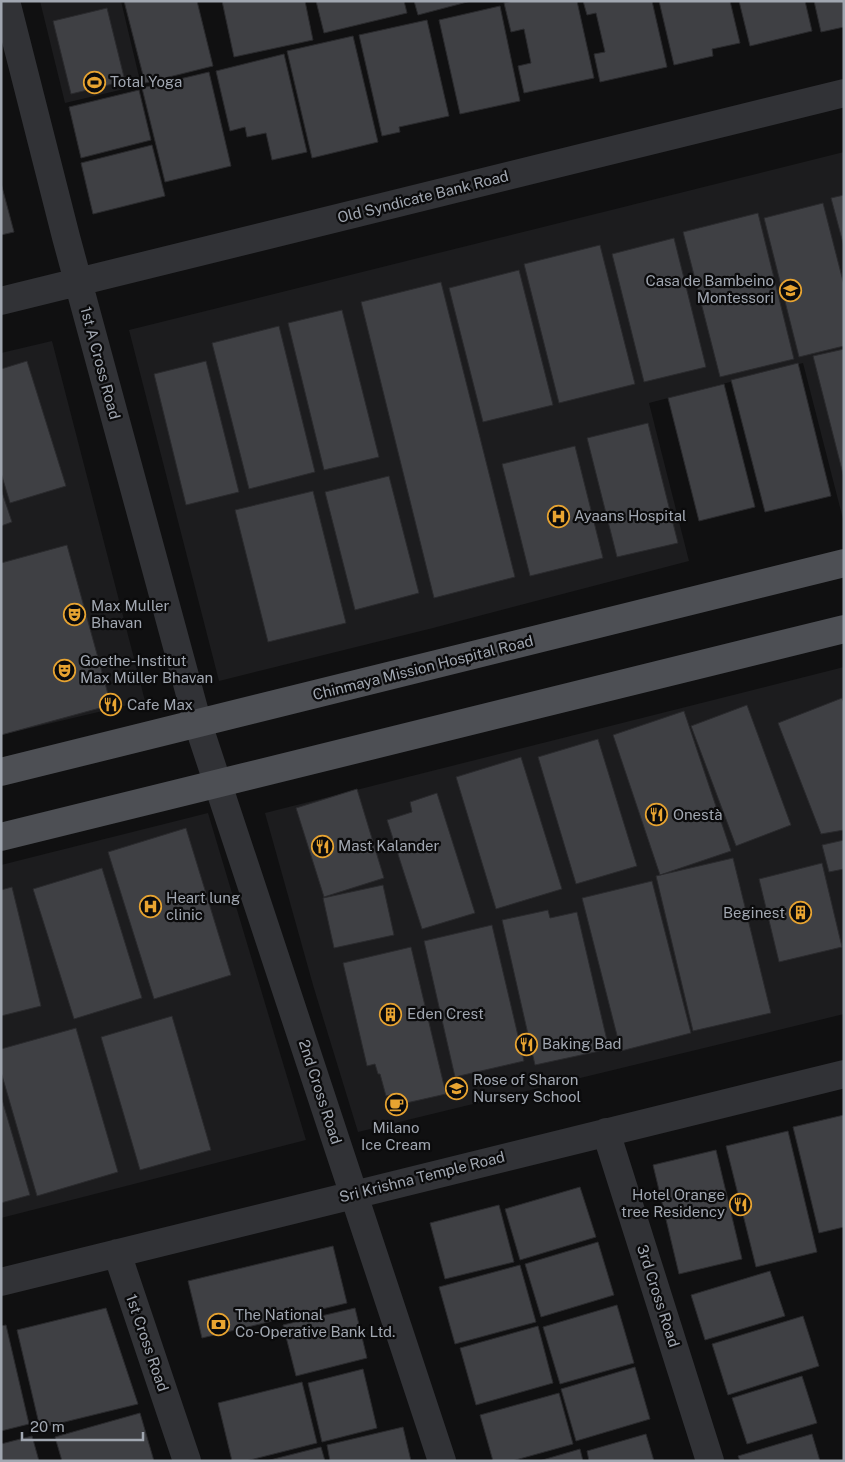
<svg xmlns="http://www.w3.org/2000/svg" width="845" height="1462" font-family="'Public Sans',sans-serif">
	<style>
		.built { fill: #1c1c1e }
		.building { fill: #3f4044; stroke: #2a2a2d }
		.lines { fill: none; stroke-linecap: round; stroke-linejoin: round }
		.minor { stroke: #313236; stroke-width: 28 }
		.major { stroke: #4d4f54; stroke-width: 28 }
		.labels { text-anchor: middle; stroke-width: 4.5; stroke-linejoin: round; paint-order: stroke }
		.poi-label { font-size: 15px; fill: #a1a7b1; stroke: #0b0b0c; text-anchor: start }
		.street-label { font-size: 15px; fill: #a1a7b1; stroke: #0b0b0c }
	</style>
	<rect width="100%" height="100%" fill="#101011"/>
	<path class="built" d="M40,1H121L141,85L65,103Z
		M844,152V523L803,363L649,403L689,561L433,628L219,681L129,330Z
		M52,341L145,701L1,735V353Z
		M844,667V1014L358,1132L313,985L265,813Z
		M208,813L306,1140L1,1218V865Z"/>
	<path class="building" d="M124,1H197L213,66L145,83Z
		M222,1H305L313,40L234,57Z
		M316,1H404L407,13L324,33Z
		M414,1H471L418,15Z
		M513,1H577L594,78L524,93L518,66L531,63L524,29L511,32L504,3Z
		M583,1H652L667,67L600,82L594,54L605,52L596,13L587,15Z
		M659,1H730L740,43L712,49L713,56L674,65Z
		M739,1H805L812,31L750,46Z
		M814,1H844V27L821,32Z
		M500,6L520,101L460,114L439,20Z
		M107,8L125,81L71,94L53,21Z
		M427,20L449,116L399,127L400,132L382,136L359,35Z
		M353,36L378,142L312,158L287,51Z
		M284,54L307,152L272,160L266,133L247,137L245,127L230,131L216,71Z
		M209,72L231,166L165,182L142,88Z
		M139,90L151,140L81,158L69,107Z
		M152,145L165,196L93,214L81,163Z
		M1,183L14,232L1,235Z
		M844,195V247L831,198Z
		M823,203L844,285V346L799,357L764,218Z
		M758,213L794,359L720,377L683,232Z
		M674,238L706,367L644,382L612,254Z
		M600,245L635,384L559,403L524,264Z
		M519,270L553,405L483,422L449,288Z
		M441,282L515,577L434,598L361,302Z
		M342,310L379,457L324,470L288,323Z
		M279,326L315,472L249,489L212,343Z
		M844,349V478L813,356Z
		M27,361L66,486L10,503L1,473V369Z
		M206,361L239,492L186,505L154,374Z
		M798,363L831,496L765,512L731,380Z
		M724,384L755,507L699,521L668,398Z
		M648,423L678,543L617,557L587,438Z
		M575,446L603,558L530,576L502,464Z
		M389,476L419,593L355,610L325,492Z
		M1,489L12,522L1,526Z
		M313,491L346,623L268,642L235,510Z
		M67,545L111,705L1,735V563Z
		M842,698L844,703V830L821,834L778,723Z
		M747,705L791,825L736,846L691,726Z
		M684,711L731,851L660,875L613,735Z
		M598,739L637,866L576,884L538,757Z
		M521,757L562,889L496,909L456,777Z
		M357,789L384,878L324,897L296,808Z
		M437,793L475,913L422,929L387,820L412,812L410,802Z
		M186,828L231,975L154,999L108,852Z
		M844,840V869L829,872L822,845Z
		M733,858L771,1013L693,1031L656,876Z
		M822,863L842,947L779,962L759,879Z
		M102,868L142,998L74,1019L33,889Z
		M652,881L691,1033L621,1051L582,898Z
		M383,885L394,935L334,948L323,898Z
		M12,887L41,1006L1,1016V890Z
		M548,910L550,918L577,912L609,1049L535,1065L502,920Z
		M492,925L524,1061L455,1077L424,941Z
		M411,947L446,1094L393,1106L390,1095L386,1096L380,1074H378L375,1064L367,1066L343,963Z
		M172,1016L211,1150L140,1170L101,1037Z
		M76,1028L118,1172L37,1196L1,1072V1049Z
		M1,1096L30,1195L1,1203Z
		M844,1115V1227L819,1233L793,1127Z
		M788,1131L817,1252L756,1267L726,1146Z
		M716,1150L742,1259L679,1274L653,1165Z
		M580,1187L596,1237L520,1260L505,1209Z
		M499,1205L514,1262L445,1279L430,1223Z
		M598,1242L614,1295L541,1317L525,1264Z
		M333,1246L347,1303L202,1338L188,1281Z
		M520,1265L536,1322L455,1344L439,1287Z
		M770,1271L785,1316L705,1340L691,1295Z
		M617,1305L634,1363L560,1384L543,1327Z
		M106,1308L138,1404L40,1428L17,1330Z
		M355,1308L367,1358L296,1376L283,1325Z
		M803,1316L819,1366L728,1395L712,1344Z
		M6,1325L29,1424L1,1431V1326Z
		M538,1326L553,1383L476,1405L460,1348Z
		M635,1367L650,1419L576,1441L561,1389Z
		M363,1369L377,1428L322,1442L308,1383Z
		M802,1376L817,1423L747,1444L732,1398Z
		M302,1382L317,1443L246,1461H232L218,1403Z
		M559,1393L573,1444L512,1461H493L480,1415Z
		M140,1413L154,1461H62L55,1437Z
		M403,1427L411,1461H330L327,1445Z
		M646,1434L654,1461H589L587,1451Z
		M812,1434L820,1461H740L738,1456Z
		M32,1436L39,1461H1V1444Z
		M321,1447L325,1461H266Z
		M580,1449L583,1461H539Z"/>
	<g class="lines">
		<path class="minor" d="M6,1L66,237L198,724L442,1461
			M1,301L844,93
			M606,1132L710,1461
			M117,1253L187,1461
			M1,1282L844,1074"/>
		<path class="major" d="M1,772L844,563
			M1,837L844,629"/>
	</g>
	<defs>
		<symbol id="stadium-ring" viewBox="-11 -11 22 22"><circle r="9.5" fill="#0b0b0c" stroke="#e8a431" stroke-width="1.5"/><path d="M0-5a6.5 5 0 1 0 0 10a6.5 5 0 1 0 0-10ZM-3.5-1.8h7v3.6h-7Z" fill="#e8a431"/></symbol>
		<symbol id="school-ring" viewBox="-11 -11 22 22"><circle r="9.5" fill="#0b0b0c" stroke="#e8a431" stroke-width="1.5"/><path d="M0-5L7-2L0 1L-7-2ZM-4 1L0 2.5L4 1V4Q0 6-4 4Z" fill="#e8a431"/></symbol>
		<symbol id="hospital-ring" viewBox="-11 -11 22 22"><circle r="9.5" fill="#0b0b0c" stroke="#e8a431" stroke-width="1.5"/><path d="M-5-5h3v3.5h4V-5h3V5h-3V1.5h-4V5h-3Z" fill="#e8a431"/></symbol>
		<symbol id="theatre-ring" viewBox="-11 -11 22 22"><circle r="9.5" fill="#0b0b0c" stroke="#e8a431" stroke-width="1.5"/><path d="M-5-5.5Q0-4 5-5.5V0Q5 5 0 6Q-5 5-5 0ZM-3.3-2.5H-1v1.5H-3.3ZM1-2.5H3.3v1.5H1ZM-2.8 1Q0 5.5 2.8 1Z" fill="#e8a431"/></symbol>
		<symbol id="restaurant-ring" viewBox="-11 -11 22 22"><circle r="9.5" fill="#0b0b0c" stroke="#e8a431" stroke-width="1.5"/><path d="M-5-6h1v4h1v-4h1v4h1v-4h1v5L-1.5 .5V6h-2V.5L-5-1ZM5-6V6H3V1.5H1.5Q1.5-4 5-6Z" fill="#e8a431"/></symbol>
		<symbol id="building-ring" viewBox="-11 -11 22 22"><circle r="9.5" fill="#0b0b0c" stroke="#e8a431" stroke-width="1.5"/><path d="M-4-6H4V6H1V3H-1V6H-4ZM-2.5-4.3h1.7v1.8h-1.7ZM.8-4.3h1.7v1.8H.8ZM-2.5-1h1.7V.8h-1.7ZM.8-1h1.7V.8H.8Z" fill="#e8a431"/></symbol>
		<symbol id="cafe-ring" viewBox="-11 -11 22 22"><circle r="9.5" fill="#0b0b0c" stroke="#e8a431" stroke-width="1.5"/><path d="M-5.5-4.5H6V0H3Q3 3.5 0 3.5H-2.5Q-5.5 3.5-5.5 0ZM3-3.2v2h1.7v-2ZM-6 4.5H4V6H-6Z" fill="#e8a431"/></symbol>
		<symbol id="bank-ring" viewBox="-11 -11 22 22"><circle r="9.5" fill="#0b0b0c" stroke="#e8a431" stroke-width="1.5"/><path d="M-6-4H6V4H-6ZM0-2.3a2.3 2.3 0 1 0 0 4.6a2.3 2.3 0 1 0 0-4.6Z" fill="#e8a431"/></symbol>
	</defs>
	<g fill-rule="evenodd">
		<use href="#stadium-ring" x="82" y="70" width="25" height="25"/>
		<use href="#school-ring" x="778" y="278" width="25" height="25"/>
		<use href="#hospital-ring" x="546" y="504" width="25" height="25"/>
		<use href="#theatre-ring" x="62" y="602" width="25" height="25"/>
		<use href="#theatre-ring" x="52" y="658" width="25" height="25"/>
		<use href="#restaurant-ring" x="98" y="692" width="25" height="25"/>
		<use href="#restaurant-ring" x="644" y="802" width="25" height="25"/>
		<use href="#restaurant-ring" x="310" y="834" width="25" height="25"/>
		<use href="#hospital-ring" x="138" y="894" width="25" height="25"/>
		<use href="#building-ring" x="788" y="900" width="25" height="25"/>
		<use href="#building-ring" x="378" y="1002" width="25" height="25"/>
		<use href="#restaurant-ring" x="514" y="1032" width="25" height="25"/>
		<use href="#school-ring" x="444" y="1076" width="25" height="25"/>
		<use href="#cafe-ring" x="384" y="1092" width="25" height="25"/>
		<use href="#restaurant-ring" x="728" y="1192" width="25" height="25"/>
		<use href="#bank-ring" x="206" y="1312" width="25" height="25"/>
	</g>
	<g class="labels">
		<g class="poi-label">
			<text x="110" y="87">Total Yoga</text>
			<text x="774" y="286" text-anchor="end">Casa de Bambeino<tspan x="774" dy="17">Montessori</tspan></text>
			<text x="574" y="521">Ayaans Hospital</text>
			<text x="91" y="611">Max Muller<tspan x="91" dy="17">Bhavan</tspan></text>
			<text x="80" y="666">Goethe-Institut<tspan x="80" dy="17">Max Müller Bhavan</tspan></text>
			<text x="127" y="710">Cafe Max</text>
			<text x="673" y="820">Onestà</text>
			<text x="338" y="851">Mast Kalander</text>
			<text x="166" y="903">Heart lung<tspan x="166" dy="17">clinic</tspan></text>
			<text x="785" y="918" text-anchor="end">Beginest</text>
			<text x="407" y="1019">Eden Crest</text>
			<text x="542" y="1049">Baking Bad</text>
			<text x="473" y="1085">Rose of Sharon<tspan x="473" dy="17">Nursery School</tspan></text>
			<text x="396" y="1133" text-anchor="middle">Milano<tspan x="396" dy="17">Ice Cream</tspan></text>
			<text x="725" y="1200" text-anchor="end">Hotel Orange<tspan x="725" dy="17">tree Residency</tspan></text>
			<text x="235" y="1320">The National<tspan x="235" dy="17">Co-Operative Bank Ltd.</tspan></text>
		</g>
		<g class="street-label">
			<text transform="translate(423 197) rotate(-14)" y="5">Old Syndicate Bank Road</text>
			<text transform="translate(100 363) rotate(75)" y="5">1st A Cross Road</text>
			<text transform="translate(423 668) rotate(-14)" y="5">Chinmaya Mission Hospital Road</text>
			<text transform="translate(320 1092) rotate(72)" y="5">2nd Cross Road</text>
			<text transform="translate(422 1177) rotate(-14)" y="5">Sri Krishna Temple Road</text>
			<text transform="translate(658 1296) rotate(72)" y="5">3rd Cross Road</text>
			<text transform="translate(147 1343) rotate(71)" y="5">1st Cross Road</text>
		</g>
	</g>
	<rect width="845" height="1462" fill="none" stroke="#a1a7b1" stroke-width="5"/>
	<path d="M22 1432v8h121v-8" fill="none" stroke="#a1a7b1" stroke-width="2.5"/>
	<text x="30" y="1432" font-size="15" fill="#a1a7b1" stroke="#0b0b0c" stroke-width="4" paint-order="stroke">20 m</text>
</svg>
